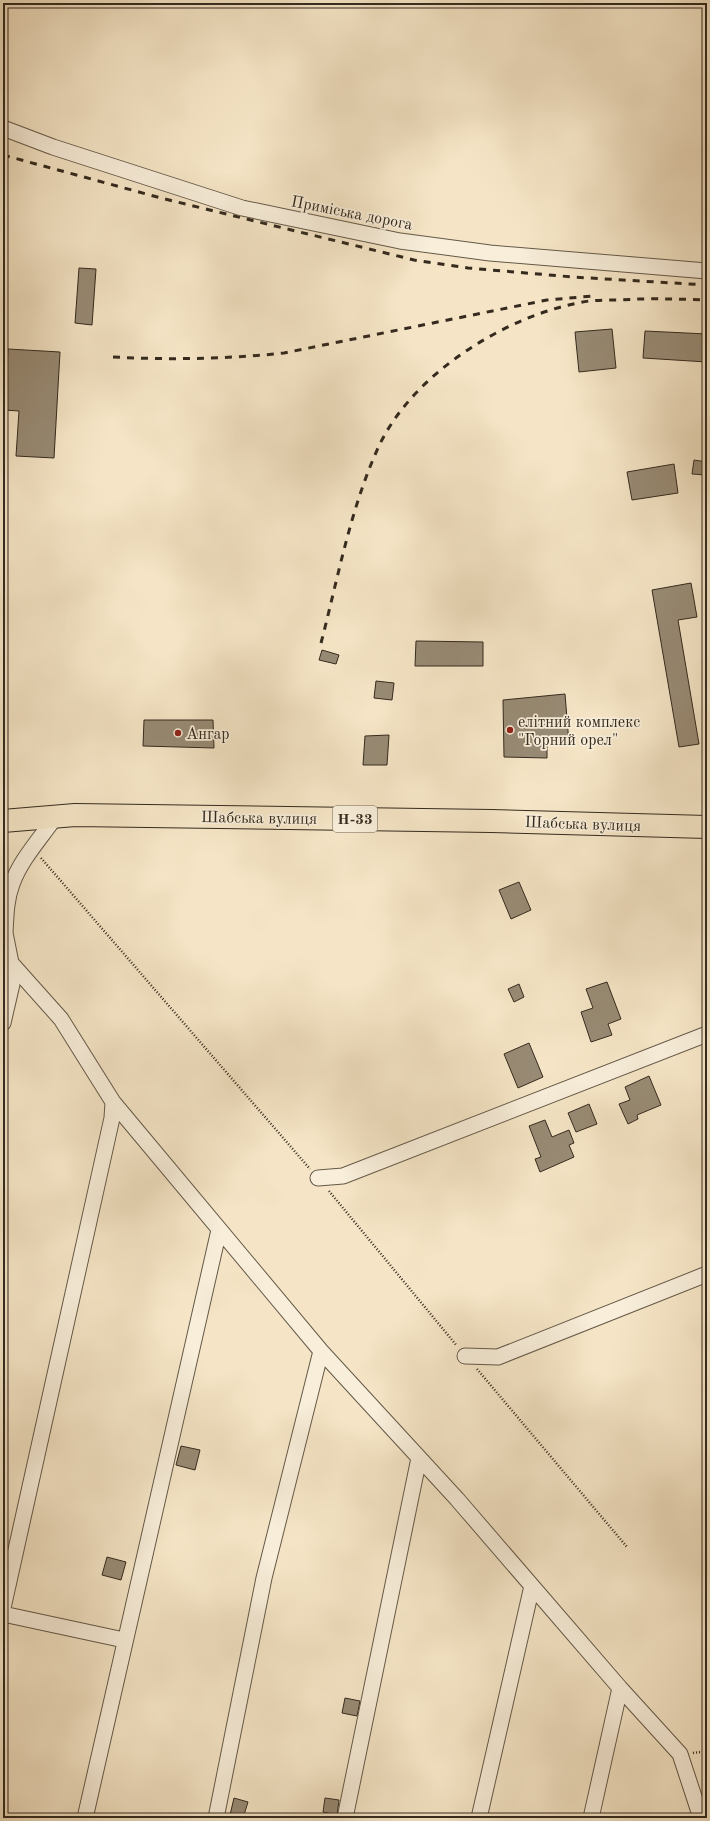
<svg xmlns="http://www.w3.org/2000/svg" width="710" height="1821" font-family="'Old Standard TT',serif">
	<style>
		.building { fill: #988b75; stroke: #342a1e }
		.lines { fill: none; stroke-linecap: round; stroke-linejoin: round }
		.minor-casing { stroke: #645948; stroke-width: 17 }
		.primary-casing { stroke: #342a1e; stroke-width: 24 }
		.path { stroke: #342a1e; stroke-width: 2.5; stroke-dasharray: 1 2; stroke-linecap: butt }
		.minor { stroke: #f8eeda; stroke-width: 15 }
		.primary { stroke: #f5e5c6; stroke-width: 22 }
		.rail { stroke: #342a1e; stroke-width: 3; stroke-dasharray: 7 7; stroke-linecap: butt }
		.poi-dot { fill: #8f2418; stroke: #f8eeda; stroke-width: 1.5 }
		.labels { text-anchor: middle; stroke-width: 3.5; stroke-linejoin: round; paint-order: stroke }
		.shield { fill: #f8eeda; stroke: #6f6556; stroke-width: 1 }
		.shield-label { font-size: 15px; font-weight: bold; fill: #342a1e }
		.street-label { font-size: 16px; fill: #342a1e; stroke: #f8eeda }
		.poi-label { font-size: 16px; fill: #342a1e; stroke: #f8eeda; text-anchor: start }
	</style>
	<rect width="100%" height="100%" fill="#f5e5c6"/>
	<filter id="stains"><feTurbulence type="fractalNoise" baseFrequency=".005" numOctaves="4"/><feColorMatrix values="0 0 0 0 .2 0 0 0 0 .09 0 0 0 0 .02 0 0 0 .5 -.17"/></filter>
	<radialGradient id="worn" r=".72"><stop offset=".6" stop-color="#630" stop-opacity="0"/><stop offset="1" stop-color="#630" stop-opacity=".3"/></radialGradient>
	<path class="building" d="M79,268L96,269L92,325L75,323Z
		M612,329L616,368L579,372L575,332Z
		M645,331L707,334V362L643,358Z
		M8,349L60,352L54,458L16,456L19,411L4,410Z
		M694,460L707,462L706,475L692,474Z
		M674,464L678,493L632,500L627,472Z
		M691,583L697,617L678,620L699,744L679,747L652,590Z
		M416,641L483,642V666H415Z
		M322,650L339,655L336,664L319,660Z
		M376,681L394,683L392,700L374,698Z
		M565,694L569,743L547,744V758L504,757L503,700Z
		M144,720H213L214,748L143,746Z
		M389,735L387,765H363L365,736Z
		M519,882L531,910L511,919L499,890Z
		M607,982L621,1019L608,1024L612,1035L591,1042L581,1012L593,1008L586,989Z
		M519,984L524,997L514,1002L508,989Z
		M529,1043L543,1077L518,1088L504,1054Z
		M649,1076L661,1105L637,1115L638,1119L628,1124L619,1104L630,1100L625,1087Z
		M589,1104L597,1124L576,1132L568,1113Z
		M545,1120L552,1137L569,1130L574,1143L569,1145L574,1157L540,1172L535,1159L541,1157L529,1126Z
		M181,1446L200,1450L195,1470L176,1465Z
		M107,1557L126,1562L121,1580L102,1575Z
		M345,1698L360,1701L357,1716L342,1713Z
		M234,1798L248,1802L243,1818L230,1815Z
		M325,1798L339,1800L337,1815L323,1812Z"/>
	<g class="lines">
		<defs>
			<path id="minor" d="M3,128L53,147L242,208L400,241L490,253L707,271
				M3,931L5,933L11,963L61,1019L113,1102L321,1351L457,1499L620,1688L680,1754L701,1818
				M5,933C6,916 6,900 12,884C21,859 41,838 56,816
				M3,1023L12,984L11,963
				M318,1178L343,1176L707,1034
				M465,1356L498,1357L707,1274
				M3,1608L112,1118L113,1102
				M3,1614L124,1640
				M85,1818L219,1230
				M216,1818L264,1578L321,1351
				M345,1818L419,1458
				M479,1818L532,1586
				M591,1818L620,1688"/>
			<path id="primary" d="M3,821L75,815L491,821L707,827"/>
		</defs>
		<use href="#minor" class="minor-casing"/>
		<use href="#primary" class="primary-casing"/>
		<path class="path" d="M41,858L310,1169
			M329,1191L457,1346
			M477,1369L627,1547
			M693,1753L707,1751"/>
		<use href="#minor" class="minor"/>
		<use href="#primary" class="primary"/>
		<path class="rail" d="M3,155L161,198L414,260L468,268L573,277L707,285
			M113,357C170,360 227,359 284,353L547,300L593,296
			M321,643C338,578 350,510 378,448C412,373 509,313 589,301C599,300 609,300 619,300C649,298 677,299 707,300"/>
	</g>
	<g class="poi-dot">
		<circle cx="510" cy="730" r="4"/>
		<circle cx="178" cy="733" r="4"/>
	</g>
	<g class="labels">
		<rect class="shield" x="333" y="806" width="44" height="26" rx="3"/>
		<g class="shield-label">
			<text x="355" y="824">Н-33</text>
		</g>
		<g class="street-label">
			<text transform="translate(352 212) rotate(11)" y="6">Приміська дорога</text>
			<text transform="translate(259 817) rotate(1)" y="6">Шабська вулиця</text>
			<text transform="translate(583 823) rotate(2)" y="6">Шабська вулиця</text>
		</g>
		<g class="poi-label">
			<text x="518" y="727">елітний комплекс<tspan x="518" dy="18">"Горний орел"</tspan></text>
			<text x="186" y="739">Ангар</text>
		</g>
	</g>
	<rect width="710" height="1821" fill="none" stroke="#f5e5c6" stroke-width="16"/>
	<rect x="4" y="4" width="702" height="1813" fill="none" stroke="#342a1e" stroke-width="2"/>
	<rect x="8" y="8" width="694" height="1805" fill="none" stroke="#342a1e"/>
	<rect width="100%" height="100%" filter="url(#stains)"/>
	<rect width="100%" height="100%" fill="url(#worn)"/>
</svg>
